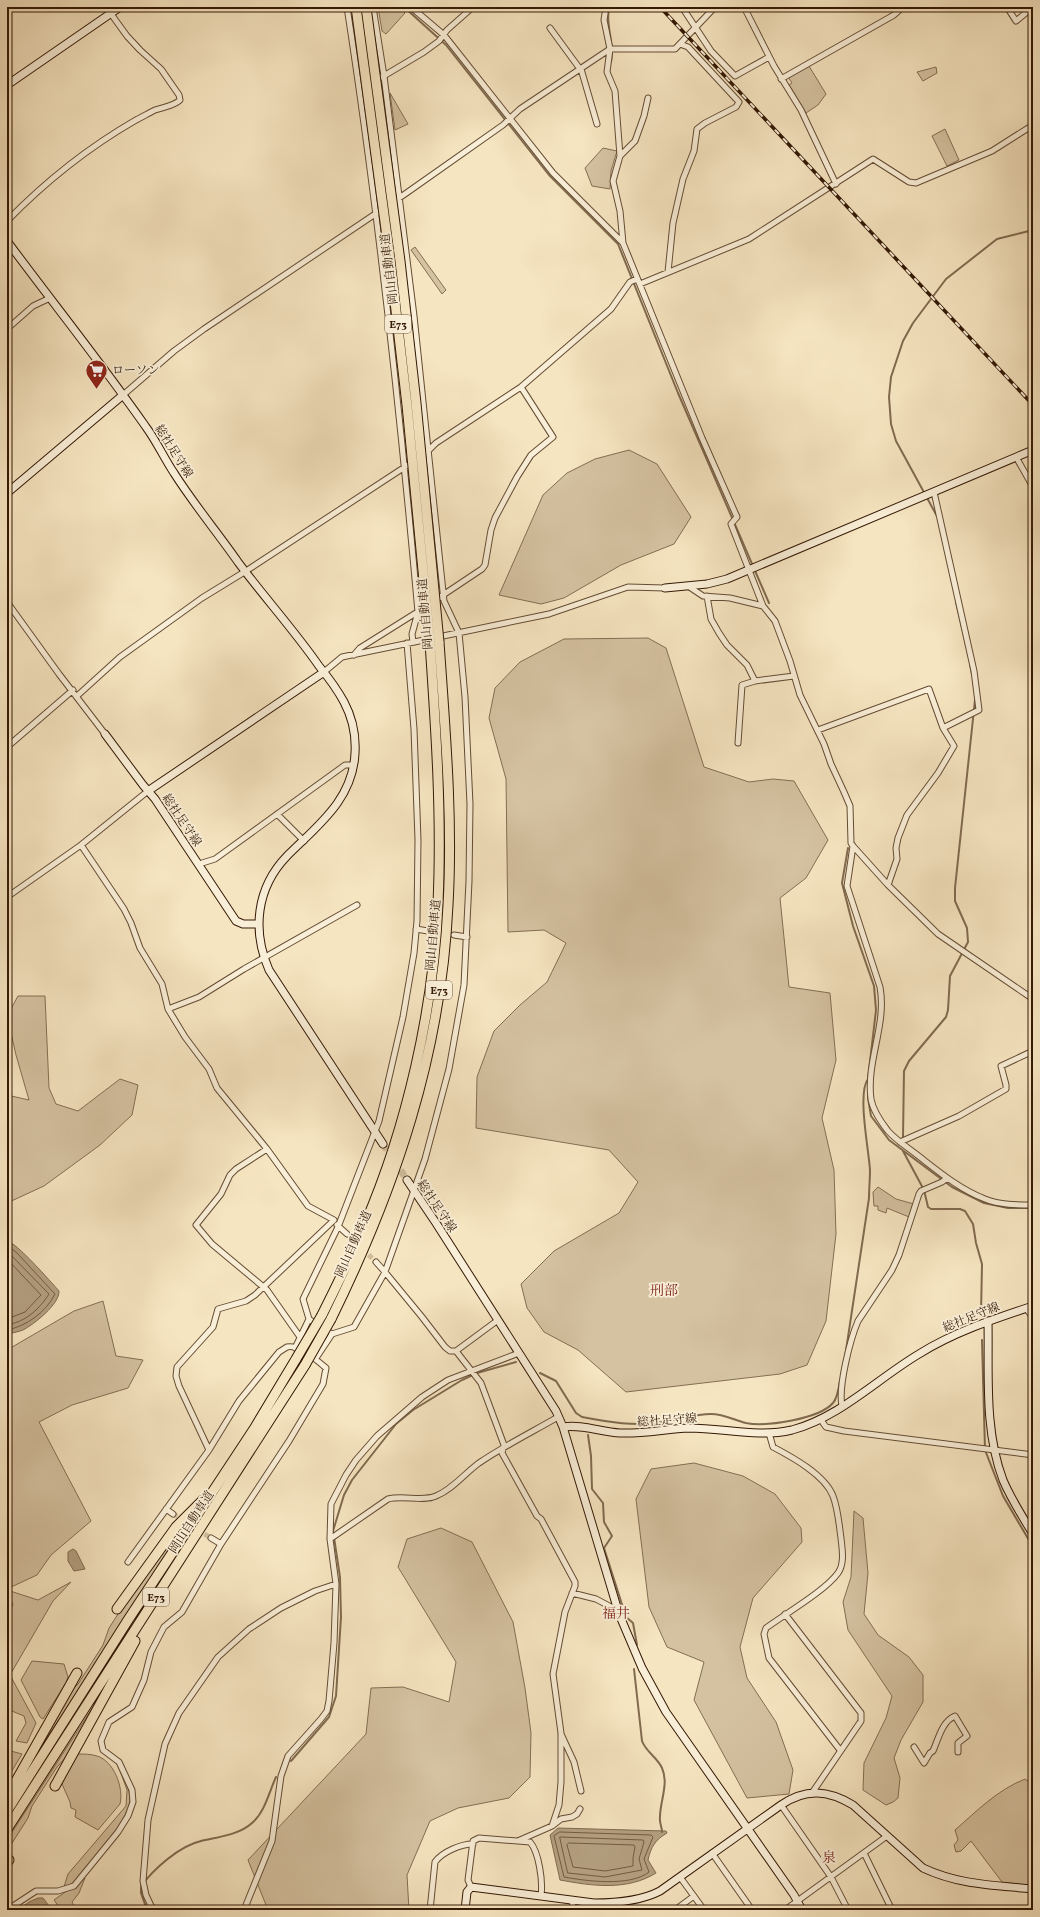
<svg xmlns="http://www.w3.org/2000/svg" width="1040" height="1917" font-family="Vollkorn,'Noto Serif JP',serif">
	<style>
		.green { fill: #d5c2a1; stroke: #846e53 }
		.water { fill: #b4a081; stroke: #816a4f }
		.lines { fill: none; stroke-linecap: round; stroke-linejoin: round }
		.shore { stroke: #745c43; stroke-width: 1 }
		.stream { stroke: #816a4f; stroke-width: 2 }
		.street-tunnel { stroke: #cfbc9b; stroke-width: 5; stroke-dasharray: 5 2.5; stroke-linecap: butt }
		.secondary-tunnel { stroke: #cfbc9b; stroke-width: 7; stroke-dasharray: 7 3.5; stroke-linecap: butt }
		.street-casing { stroke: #644c34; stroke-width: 7 }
		.secondary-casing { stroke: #341905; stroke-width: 9 }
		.highway-casing { stroke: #341905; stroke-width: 11 }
		.street { stroke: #f9eed7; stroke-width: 5 }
		.secondary { stroke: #f9eed7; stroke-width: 7 }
		.highway { stroke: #f6e5c1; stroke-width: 9 }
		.rail-casing { stroke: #341905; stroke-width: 3.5 }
		.rail { stroke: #f9eed7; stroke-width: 2; stroke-dasharray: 6; stroke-linecap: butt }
		.highway-bridge-casing { stroke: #341905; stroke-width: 11; stroke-linecap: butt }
		.highway-bridge { stroke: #f6e5c1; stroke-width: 9 }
		.labels { text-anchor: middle; stroke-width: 3.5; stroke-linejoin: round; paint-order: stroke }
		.shield { fill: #f9eed7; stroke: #6f5944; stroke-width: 1 }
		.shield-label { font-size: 11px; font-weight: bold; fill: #341905 }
		.street-label { font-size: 12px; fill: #341905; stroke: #f9eed7 }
		.poi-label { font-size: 12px; fill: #341905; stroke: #f9eed7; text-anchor: start }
		.quarter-label { font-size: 14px; fill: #7a1f14; stroke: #f9eed7 }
	</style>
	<rect width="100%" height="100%" fill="#f6e5c1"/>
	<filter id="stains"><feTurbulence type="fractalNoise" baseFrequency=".005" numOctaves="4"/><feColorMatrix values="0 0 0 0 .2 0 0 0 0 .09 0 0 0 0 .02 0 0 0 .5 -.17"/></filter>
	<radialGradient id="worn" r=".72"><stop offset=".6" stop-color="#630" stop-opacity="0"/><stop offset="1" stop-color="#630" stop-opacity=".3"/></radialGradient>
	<path class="green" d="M378,7H399L405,13L386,34L382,31Z
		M809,66L826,94L818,105L806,113L789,85L792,83L788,77Z
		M936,67L937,73L923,81L917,72Z
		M390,93L408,124L395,130Z
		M945,129L959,160L947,166L932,136Z
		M603,148L617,151L611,171L610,189L592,186L585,168Z
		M415,247L446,290L442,294L411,250Z
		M629,450L657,464L691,517L674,544L621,565L564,598L541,604L499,595L543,495L567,473L595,459Z
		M648,638L666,648L704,767L749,782L773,779L794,781L828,840L806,878L780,898L789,987L830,993L836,1060L822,1118L834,1170L836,1234L826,1321L807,1365L780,1374L626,1392L578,1350L544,1332L527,1308L521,1284L554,1251L619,1213L638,1182L609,1150L476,1128L477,1077L494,1031L520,1005L547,982L566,943L544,930L508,932L506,779L489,718L495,688L520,662L564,639Z
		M18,996H45L49,1088L56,1104L78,1111L120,1079L138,1085L132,1115L100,1145L44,1186L7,1203V1095L29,1100L16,1055L7,1016Z
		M878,1187L896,1199L914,1204L909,1217L887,1208L886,1213L878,1210V1206H874L873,1192Z
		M103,1301L116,1356L143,1360L128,1388L72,1405L39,1422L91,1521L51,1555L37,1575L11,1587H7V1350L74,1311Z
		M694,1463L743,1476L775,1494L801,1528L802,1542L753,1598L740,1647L747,1678L776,1722L793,1770L789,1794L747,1798L694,1700L704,1662L667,1647L649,1607L636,1499L651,1469Z
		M854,1511L863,1518L868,1573L864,1614L878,1635L909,1657L923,1675V1702L901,1740L894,1758L900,1778L898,1798L893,1802L886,1805L863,1790L864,1763L886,1718L892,1696L848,1630L843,1602L851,1577Z
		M192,1515L26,1770L67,1695L78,1684L103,1645L109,1628L118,1614L159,1554Z
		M441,1528L472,1542L513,1622L525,1688L531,1733L530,1777L509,1798L458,1808L430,1821L407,1875L409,1910H268L248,1860L366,1734L371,1688L403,1687L449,1702L456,1662L398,1567L407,1539Z
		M71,1582L53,1601L10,1675L36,1723L27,1743L16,1741L26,1723L24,1716L7,1709V1609H10L13,1605L7,1590L38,1600Z
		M32,1661L64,1664L68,1677L66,1683L43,1719L40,1717L21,1680Z
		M104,1690L69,1754L57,1767L32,1806L28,1818L7,1851V1840Z
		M7,1750L22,1754L7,1779Z
		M78,1754C84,1754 91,1754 97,1756C114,1761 124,1788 120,1804L98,1830L75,1817L76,1810L71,1808L70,1802L62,1784L64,1778Z
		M119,1768C124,1778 130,1788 130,1800C130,1818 88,1868 75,1882C72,1884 67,1886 64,1887L68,1874L126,1806L127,1790Z
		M1025,1779L1033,1785V1886L1002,1882L971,1841L961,1851L956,1852L954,1845L958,1840L955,1830C977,1811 997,1790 1025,1779Z
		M85,1878L79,1893L72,1902L76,1910H61L54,1900Z"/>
	<path class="water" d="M7,1241C16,1242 51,1282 59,1291C60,1304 33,1325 23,1330C18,1332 12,1333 7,1334Z
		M73,1549L76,1551L85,1569L74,1571L68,1561V1552Z
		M558,1828L666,1831L667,1833C655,1840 651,1847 648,1860L656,1873C627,1891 592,1886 560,1880L550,1835Z
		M38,1898H43L52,1910H18L29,1902Z"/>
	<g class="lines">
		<path class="shore" d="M7,1245L17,1253L55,1294C46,1312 27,1326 7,1330
			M7,1251L49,1294C39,1310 25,1322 7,1325
			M7,1259L41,1295L25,1312L7,1319
			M560,1832L651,1835L653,1837L644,1859L649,1872C630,1887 586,1881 564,1877L554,1836Z
			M560,1837L643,1840L644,1842L639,1859L642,1870L605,1877L568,1873Z
			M569,1843L634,1845L635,1847L633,1858V1866L605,1871L573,1867L567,1845Z"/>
		<path class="stream" d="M404,7L446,45L549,175L618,244L678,393L769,603
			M609,7C605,26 615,43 611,62
			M938,518L896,441L891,424L889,397L891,377L903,341L913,323L946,279L997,239L1033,230
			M956,602L966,644
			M970,664L972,674
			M848,848L842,883L853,926L874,986L876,1010L868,1079V1098L871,1116L889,1140L952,1187L984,1203L1008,1208H1033
			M903,1137L904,1071L909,1061L946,1017L948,1010L950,976L968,942L967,928L955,901V888L975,700
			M903,1151L924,1190L928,1207L931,1209H960L965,1211L973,1224L976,1243L982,1264L981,1314
			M982,1340L985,1450L1003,1496L1033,1547
			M845,1357L869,1198C869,1189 870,1179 870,1170C869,1151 857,1093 868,1079
			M540,1373L556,1381L576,1413L582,1417C608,1422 636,1427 663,1422C679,1420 695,1414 711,1414C724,1414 734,1420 746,1423C766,1427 819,1419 833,1403C837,1399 839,1387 840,1381
			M588,1435L591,1456L592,1489L603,1503L604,1522L612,1536L604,1548L626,1617L633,1623L637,1645
			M634,1669L642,1741C646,1752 657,1757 662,1768C669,1784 660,1801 660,1817C659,1822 662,1827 662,1832
			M291,1761L329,1717L336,1696L341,1617L340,1577L333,1531L344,1495L352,1480L396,1424L413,1410L462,1380L477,1373L516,1362
			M147,1910L141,1893V1886C154,1869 179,1846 201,1841C218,1837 239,1835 252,1823C265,1812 269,1792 276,1777"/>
		<path class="street-tunnel" d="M347,1234L376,1262
			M173,1514L185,1521
			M198,1530L211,1538"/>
		<path class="secondary-tunnel" d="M383,1144L407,1180"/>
		<defs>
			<path id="street" d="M347,7C378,208 400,410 418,612L412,634L413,642
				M373,7L384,76L414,316L444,601L459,633L465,697L470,804L469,881L464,985L449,1069L425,1159L385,1272L376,1262
				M411,7L444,35L553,173L623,243L702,438L737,517L731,524L763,606L775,621L790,661L800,695L824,744L831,764L844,792L850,806L851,843L853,846L888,885L938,934L1033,999
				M606,7L604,20L610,49L607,72L615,91L620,156
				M682,7L711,51L735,76L769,57
				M744,7L774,66L801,110L836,184
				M1007,7L1016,21L1033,7
				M550,28L580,69
				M581,69L597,124
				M382,77L424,52L439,41L447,30L473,7
				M781,79L894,15L903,7
				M7,221C45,182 89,147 136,120C142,117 149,113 155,110C164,107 174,106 180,100L179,95L161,69L140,50L127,36L106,7
				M623,243L620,211L613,181L620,156L635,141L644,116L648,98
				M668,272L673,223L683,179L694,151L697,129L705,123L736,107L739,102L688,47L680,44
				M640,284L749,239L873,159L909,182L916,183L992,151L1033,125
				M7,329L33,306L50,298
				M123,395L174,351L204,329L405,194L503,125L520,109L610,49H675L715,7
				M428,451L436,443L521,387L611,309L630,282L637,279
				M1016,457L1033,487
				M934,492L974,671L979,710L943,728
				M688,586L703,596L730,598L763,606
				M707,596L711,619L719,633L727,645L747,665L755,681L742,685L738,743
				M434,601L482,569L485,565L491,530L495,518L517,477L531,455L553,437L521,387
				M7,602L59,674L105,734
				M354,655L360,648L427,606
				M324,672L342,657L549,614L628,587L665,588
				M755,681L794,676
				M77,696L120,657L202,598L246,571L414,461
				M818,730L929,689L943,728L954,746L938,773L907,815L898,838L896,848L897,859L888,885
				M7,747L73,690
				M277,814L304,841
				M81,845L124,909L131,923L140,948L162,984L168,1009L185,1037L209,1069L217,1088L267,1149L308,1206L334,1220L255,1295L246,1301L218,1309L213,1327L177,1367L176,1376L179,1386L209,1450
				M853,846L847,886L880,987C887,1025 866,1061 871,1099C873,1111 881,1122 888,1131C896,1140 907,1147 916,1154C938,1171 959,1189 985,1199C1000,1205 1017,1205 1033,1205
				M199,864L215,859L345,765H354
				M7,897L81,845L148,791
				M416,929L428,931
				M454,935L467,937
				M168,1009L199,997L244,969L357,905
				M900,1142L959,1116L1006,1089V1085L1001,1066L1033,1051
				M267,1149L236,1169L230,1175L221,1194L196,1225L212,1244L267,1290L300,1337
				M337,1225L347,1234
				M1026,1308L1033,1318
				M317,1325L309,1319L303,1299L338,1227L379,1121L403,1017L414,953L417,921L418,840L414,729L407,643
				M324,1329L332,1334
				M295,1348L309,1319
				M456,1351L481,1383L504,1445L502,1453L537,1516L541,1519L575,1582V1586L565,1612L553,1674L561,1733V1782L559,1805L552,1826
				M316,1358L332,1334L354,1327L385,1272L422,1317L445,1347L450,1351H456L498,1320
				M842,1406C838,1387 850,1340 858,1321L892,1270L899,1255L919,1194L921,1191L942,1182L947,1178
				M821,1420L826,1427L844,1431L1033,1455
				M769,1433L773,1447C792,1457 825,1475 833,1496C838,1509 839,1524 841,1538C842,1549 845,1563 838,1573C825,1591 785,1614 766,1628L764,1634L769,1658L840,1750
				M166,1509L173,1514
				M211,1538L221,1544
				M330,1539L388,1499C404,1495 422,1502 436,1496C453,1489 464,1474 479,1463C504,1446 532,1432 558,1417
				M572,1593L596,1599L611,1607H617
				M785,1614L861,1713V1721L812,1793
				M561,1734L574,1762L581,1791
				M914,1747L924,1763L930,1753L933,1751C938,1740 942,1721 955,1716L967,1736L958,1743V1752
				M781,1805L831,1877L848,1910
				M520,1840L552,1826L561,1819L572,1817L577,1814L580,1809
				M712,1853L752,1910
				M864,1853L892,1910
				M680,1877L704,1910
				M471,1887L468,1880L473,1841L479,1838L530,1842C539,1852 543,1882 541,1895
				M7,1910L36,1891H58L74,1886L118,1832L128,1816L133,1802L132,1790L119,1762L103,1750L101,1741L109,1722L132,1707L144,1680L151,1652L164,1627L182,1612L221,1544L289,1441L323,1384L326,1368C318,1361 298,1344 287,1347C285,1348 281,1351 279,1352L239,1401L209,1450L128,1562
				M153,1910L146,1895L143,1881L148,1820L165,1744L179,1713L218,1657L249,1629L281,1608L315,1591L336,1584
				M244,1910L272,1841L281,1776L288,1756L321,1719L327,1711L329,1701L334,1643L336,1584L330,1539L331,1504L346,1475L356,1460L377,1436L422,1397L448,1380L519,1353
				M430,1910L435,1862C442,1852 461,1844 473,1844
				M572,1910L573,1901
				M675,1910L694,1896
				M785,1910L887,1836"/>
			<path id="secondary" d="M7,85L120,7
				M7,241C53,303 102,364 146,427C157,442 164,458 174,473C193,503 217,532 238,562C264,597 294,630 319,666C328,677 337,689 344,702C352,717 356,736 355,753C353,800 317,826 287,856C256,888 252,931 269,970L383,1144
				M7,493L123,395
				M665,588L707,584L727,579L1033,450
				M105,734L143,785L155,799L236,921L243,924H258
				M148,791L324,672
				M407,1180L436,1223L556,1411L563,1427L619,1614L642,1668L666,1712L794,1895L802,1910
				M988,1321C989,1374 984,1430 1003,1480C1011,1499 1022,1516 1033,1534
				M563,1427C582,1424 601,1432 620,1433C643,1434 666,1429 689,1428C724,1428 758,1438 792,1430C840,1417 877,1379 919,1354C954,1332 994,1319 1033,1306
				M465,1910L467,1892L471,1887L594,1903C616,1903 641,1901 660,1891L781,1805C806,1788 828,1790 853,1805L923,1868C959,1885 994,1885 1033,1889"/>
			<path id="highway" d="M322,1315C337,1285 352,1255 365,1224C407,1127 434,1008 438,903C442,816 436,730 430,643
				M331,1319C396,1187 441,1053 448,905C453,817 445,729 439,642
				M117,1609L176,1527L203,1500
				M55,1786L135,1641
				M7,1797L77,1673
				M7,1811L128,1620L254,1429L296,1359
				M7,1829L305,1365
				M7,1862L9,1860"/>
		</defs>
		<use href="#street" class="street-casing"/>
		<use href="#secondary" class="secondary-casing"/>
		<use href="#highway" class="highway-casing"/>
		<use href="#street" class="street"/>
		<use href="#secondary" class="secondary"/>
		<use href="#highway" class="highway"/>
		<defs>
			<path id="rail" d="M660,7L1033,405"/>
		</defs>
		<use href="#rail" class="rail-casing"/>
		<use href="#rail" class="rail"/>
		<defs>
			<path id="highway-bridge" d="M356,7L390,259L407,405L430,643
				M366,7L400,261L416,403L439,642
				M296,1359L322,1315
				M305,1365L331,1319"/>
		</defs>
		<use href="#highway-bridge" class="highway-bridge-casing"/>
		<use href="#highway-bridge" class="highway-bridge"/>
	</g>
	<defs>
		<symbol id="supermarket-pin" viewBox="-11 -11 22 30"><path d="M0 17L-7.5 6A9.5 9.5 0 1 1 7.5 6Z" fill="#8f2418" stroke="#f9eed7"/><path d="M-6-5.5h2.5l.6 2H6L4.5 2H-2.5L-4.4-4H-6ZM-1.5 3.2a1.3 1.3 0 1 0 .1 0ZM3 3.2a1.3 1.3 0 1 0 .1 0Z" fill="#fff"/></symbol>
	</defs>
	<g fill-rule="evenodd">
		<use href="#supermarket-pin" x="84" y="358" width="25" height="34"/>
	</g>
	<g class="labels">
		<g class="shield">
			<rect x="385" y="315" width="26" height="18" rx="3"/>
			<rect x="426" y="981" width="26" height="18" rx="3"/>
			<rect x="143" y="1588" width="26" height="18" rx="3"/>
		</g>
		<g class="shield-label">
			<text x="398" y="328">E73</text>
			<text x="439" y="994">E73</text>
			<text x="156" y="1601">E73</text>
		</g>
		<g class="street-label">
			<text transform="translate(389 269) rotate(-97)" y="4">岡山自動車道</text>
			<text transform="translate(174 451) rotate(58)" y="4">総社足守線</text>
			<text transform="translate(425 614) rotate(-95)" y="4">岡山自動車道</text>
			<text transform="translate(182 820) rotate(56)" y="4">総社足守線</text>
			<text transform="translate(433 935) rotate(-85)" y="4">岡山自動車道</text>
			<text transform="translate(437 1206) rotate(56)" y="4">総社足守線</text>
			<text transform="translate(353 1244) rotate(-66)" y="4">岡山自動車道</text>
			<text transform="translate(971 1317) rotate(-22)" y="4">総社足守線</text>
			<text transform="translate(667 1420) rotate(-4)" y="4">総社足守線</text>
			<text transform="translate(191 1522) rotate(-57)" y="4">岡山自動車道</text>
		</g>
		<g class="poi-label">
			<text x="112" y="374">ローソン</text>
		</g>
		<g class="quarter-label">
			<text x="664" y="1295">刑部</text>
			<text x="616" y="1618">福井</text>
			<text x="829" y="1862">泉</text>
		</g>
	</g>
	<rect width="1040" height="1917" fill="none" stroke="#f6e5c1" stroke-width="24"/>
	<rect x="8" y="8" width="1024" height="1901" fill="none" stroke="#341905" stroke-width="2"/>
	<rect x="12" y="12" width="1016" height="1893" fill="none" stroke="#341905"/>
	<rect width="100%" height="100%" filter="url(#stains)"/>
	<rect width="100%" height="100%" fill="url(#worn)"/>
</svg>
